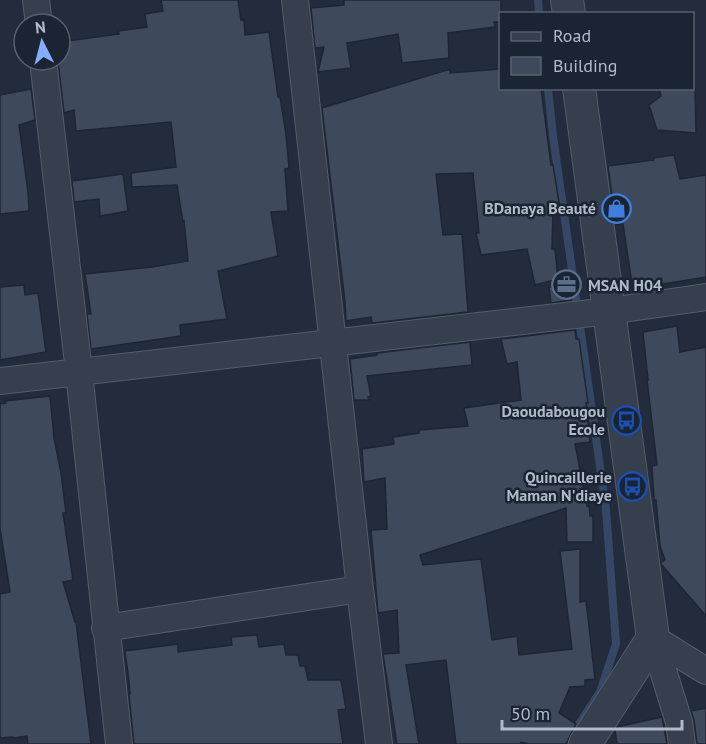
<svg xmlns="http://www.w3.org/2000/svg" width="706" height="744" font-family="'PT Sans',sans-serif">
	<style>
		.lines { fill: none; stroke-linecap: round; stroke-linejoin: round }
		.stream { stroke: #354765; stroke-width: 8 }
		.building { fill: #3e4a5c; stroke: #1d2634; stroke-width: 1.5 }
		.minor-casing { stroke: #545c6b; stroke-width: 28 }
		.tertiary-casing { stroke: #545c6b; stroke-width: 34 }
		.minor { stroke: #363f4d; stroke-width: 26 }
		.tertiary { stroke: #363f4d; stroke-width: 32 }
		.labels { text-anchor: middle; stroke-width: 5; stroke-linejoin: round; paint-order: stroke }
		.poi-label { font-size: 16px; font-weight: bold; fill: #b2b9c8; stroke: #1b2432; text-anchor: end }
	</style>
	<rect width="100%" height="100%" fill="#222c3d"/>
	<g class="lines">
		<path class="stream" d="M538,0L539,14
			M548,88L553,136L606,509L616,644L600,692L566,744"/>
	</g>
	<path class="building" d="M161,0H238L241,20L244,19L245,35L269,32L278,97H280L286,134L289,168L285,169L288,211L271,212L278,256L218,271L227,319L180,325L181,336L91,349L87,314H91L85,274L152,267L188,261L184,221L183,222L177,185L132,187L131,173L176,167L171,122L76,131L74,110L64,113L58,60H60V42L119,34L118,31L147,27L145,14L163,11Z
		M344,0H501V22H494L495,27L448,33L449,58L402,63L398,34L347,43L351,68L318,72L324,47L315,48L311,8L344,5Z
		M450,69V73L501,69V88H541L551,165H553L560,209L553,210L552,249H555L558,279L535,285L527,249L481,255L476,233H479L473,173L436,174L443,235L462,234L468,312L372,323L371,317L346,321L345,302L322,108Z
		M659,88H695L696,133L657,130L649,105L661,96Z
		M31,89L35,120L19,125L28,192L29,211L0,214V95Z
		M674,155L680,179L706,175V277L638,288V284H632L623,224L616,225L608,166L654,160L653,158Z
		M123,174L128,211L100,216L99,199L74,202L72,181Z
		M24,285L25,295L38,293L46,352L0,360V287Z
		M570,285L571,300L551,303L549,287Z
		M677,326L680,352L706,347V616L661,564V562L665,560L660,546L656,500H654L652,466L657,465L647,380H648L643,332Z
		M575,330L576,339H579L588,403H586L590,442L575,444L587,506L589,505L590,516H593V542H567L566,508L420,555L423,565L481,559L492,640L517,636L519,655L572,649L560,551L580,549V602L586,601L595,679L585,680V686L570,687L559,713L576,724L566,744H529L521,742L520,744H456L446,660L406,665L419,744H397L383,654L399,653L397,610L378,613L371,530L387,529L385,478L364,482L362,449L394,444L393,437L419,433V430L468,426L464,408L521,400L517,362L507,364L501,339Z
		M470,342L472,365L367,376L371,396L368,397L369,400H354L350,359L377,355V353Z
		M50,396L54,438L61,473L66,513H63L73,580L63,582L75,622H76L91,744H28L27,736L13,738V737L0,738V594L10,592L0,528V404L6,403L5,401Z
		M257,635L259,647L284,644L286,655H298L300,666H305L308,680H341L346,709L338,710L343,744H134L129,695L130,694L129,681L125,651L178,644V652L232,645L231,637Z
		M706,708V744H697L694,720L691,711Z
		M662,717L667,744H617L615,730L617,727Z"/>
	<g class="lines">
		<defs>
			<path id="minor" d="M36,0L39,24
				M295,0L360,589L379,744
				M43,60L79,372L119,744
				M0,381L609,311L706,297
				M105,628L360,589
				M653,638L679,722L682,744
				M653,638L706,671"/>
			<path id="tertiary" d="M567,0L569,14
				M579,88L653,638L585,744"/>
		</defs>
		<use href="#minor" class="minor-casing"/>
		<use href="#tertiary" class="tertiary-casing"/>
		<use href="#minor" class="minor"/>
		<use href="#tertiary" class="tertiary"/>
	</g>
	<defs>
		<symbol id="shop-ring" viewBox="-11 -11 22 22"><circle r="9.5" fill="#1b2432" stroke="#3f7fe0" stroke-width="1.5"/><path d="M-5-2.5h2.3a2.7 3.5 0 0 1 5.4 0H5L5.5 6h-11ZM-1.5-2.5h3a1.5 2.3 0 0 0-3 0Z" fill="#3f7fe0"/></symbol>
		<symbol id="office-ring" viewBox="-11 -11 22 22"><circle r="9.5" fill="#1b2432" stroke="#5c6f8a" stroke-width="1.5"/><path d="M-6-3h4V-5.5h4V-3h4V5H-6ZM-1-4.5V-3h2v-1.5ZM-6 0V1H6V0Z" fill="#5c6f8a"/></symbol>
		<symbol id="bus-ring" viewBox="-11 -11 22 22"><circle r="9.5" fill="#1b2432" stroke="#1a4fb4" stroke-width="1.5"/><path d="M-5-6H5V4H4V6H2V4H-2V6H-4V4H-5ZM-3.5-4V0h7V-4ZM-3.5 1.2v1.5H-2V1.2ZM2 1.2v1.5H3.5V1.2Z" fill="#1a4fb4"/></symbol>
	</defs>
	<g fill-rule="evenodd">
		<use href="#shop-ring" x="600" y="192" width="33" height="33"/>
		<use href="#office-ring" x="550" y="268" width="33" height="33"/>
		<use href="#bus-ring" x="610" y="404" width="33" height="33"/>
		<use href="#bus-ring" x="616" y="470" width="33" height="33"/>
	</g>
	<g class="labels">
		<g class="poi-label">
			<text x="596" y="214">BDanaya Beauté</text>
			<text x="588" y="291" text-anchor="start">MSAN H04</text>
			<text x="605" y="417">Daoudabougou<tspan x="605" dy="18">Ecole</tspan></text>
			<text x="612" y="483">Quincaillerie<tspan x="612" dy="18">Maman N'diaye</tspan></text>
		</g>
	</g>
	<rect x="499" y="12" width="195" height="78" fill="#1b2432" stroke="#57606e" stroke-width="1.5"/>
	<rect x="511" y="32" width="30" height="9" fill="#363f4d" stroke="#57606e" stroke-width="1.5"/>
	<text x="553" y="42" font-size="18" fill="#b2b9c8">Road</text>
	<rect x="511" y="57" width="30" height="18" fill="#3e4a5c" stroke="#57606e" stroke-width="1.5"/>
	<text x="553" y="72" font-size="18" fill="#b2b9c8">Building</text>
	<g transform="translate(42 42) rotate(354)"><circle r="28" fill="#1b2432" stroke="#57606e" stroke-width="1.5"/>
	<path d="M0-4.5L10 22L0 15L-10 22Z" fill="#84adfb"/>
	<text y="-9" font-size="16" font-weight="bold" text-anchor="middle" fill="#b2b9c8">N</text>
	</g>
	<path d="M502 720v9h180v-9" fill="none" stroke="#b2b9c8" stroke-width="3"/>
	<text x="511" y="720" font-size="18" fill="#b2b9c8" stroke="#1b2432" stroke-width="4.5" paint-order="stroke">50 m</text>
</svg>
